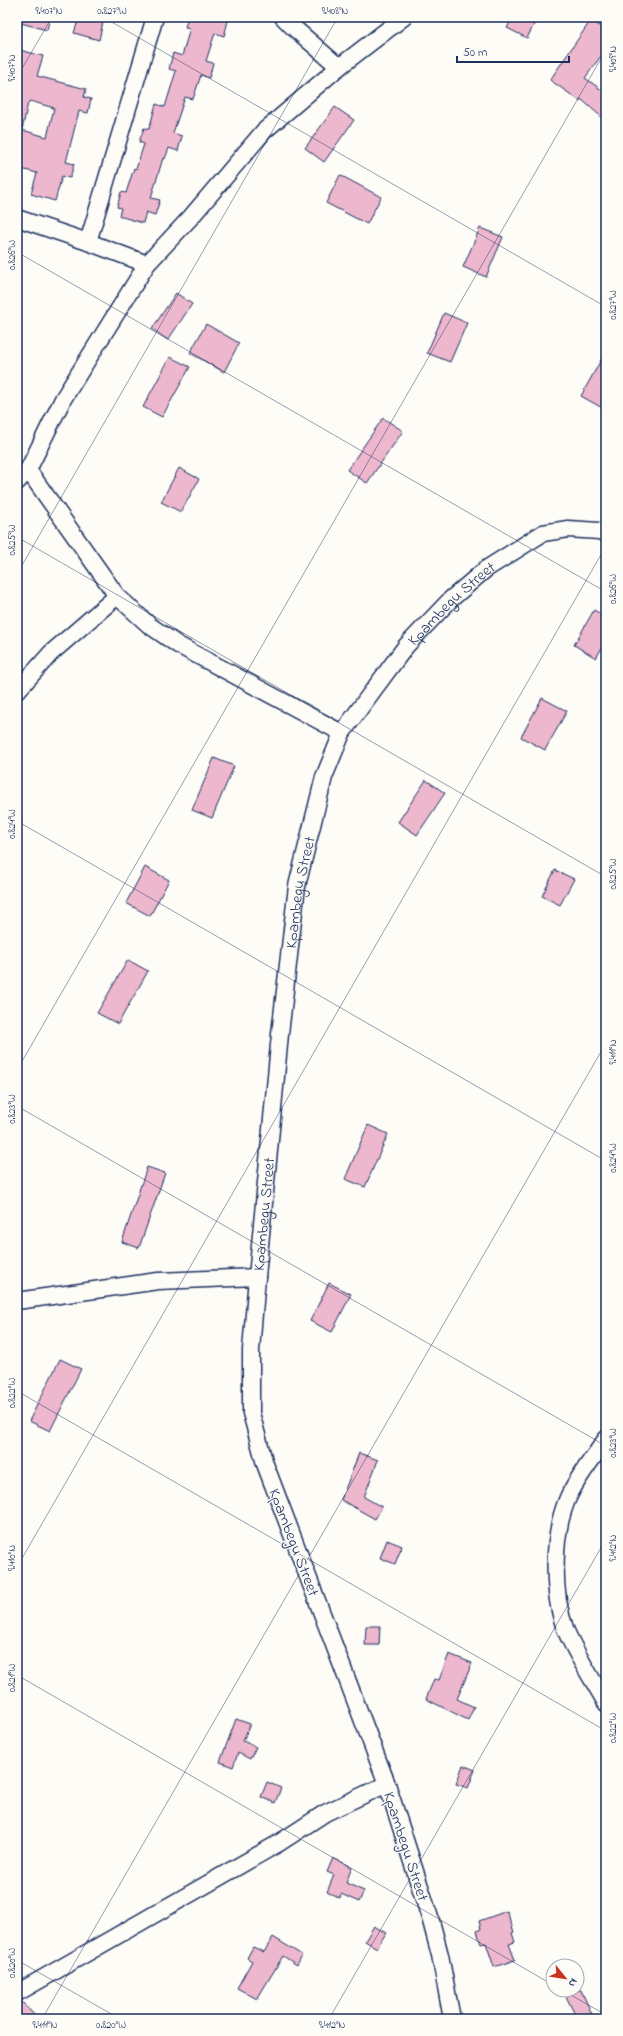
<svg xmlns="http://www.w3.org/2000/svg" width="623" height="2036" font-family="'Indie Flower',sans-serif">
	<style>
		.building { fill: #edb7ce; stroke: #1b2f5e; fill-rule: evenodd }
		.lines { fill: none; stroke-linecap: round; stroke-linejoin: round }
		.minor-casing { stroke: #1b2f5e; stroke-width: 19 }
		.minor { stroke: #fdfcf7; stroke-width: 16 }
		.ticks { fill: none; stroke: #1b2f5e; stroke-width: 1; stroke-opacity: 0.45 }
		.labels { text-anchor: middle; stroke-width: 3; stroke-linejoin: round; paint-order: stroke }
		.street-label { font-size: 16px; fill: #1b2f5e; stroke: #fdfcf7 }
		.neatline { fill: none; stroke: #1b2f5e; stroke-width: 1.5 }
		.ticks-label { font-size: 10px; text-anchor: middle; fill: #1b2f5e }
	</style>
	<rect width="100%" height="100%" fill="#fdfcf7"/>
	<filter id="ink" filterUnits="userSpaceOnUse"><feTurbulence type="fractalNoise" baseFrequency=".025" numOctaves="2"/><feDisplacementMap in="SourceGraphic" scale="8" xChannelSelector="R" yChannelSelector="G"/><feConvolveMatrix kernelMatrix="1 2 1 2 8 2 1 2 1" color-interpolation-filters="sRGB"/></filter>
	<g filter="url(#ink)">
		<path class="building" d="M17,17H50L47,30L17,22Z
			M79,17H104L99,40L74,33Z
			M188,17H216L228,21L224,36L215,33L206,61L213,63L209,78L201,75L193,99L185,97L173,133L182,136L178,151L169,148L165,159L163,158L151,198L160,200L155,215L146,212L143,223L119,216L121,208L117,207L121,192L126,193L134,168L136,169L144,144L139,142L144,128L149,129L156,104L165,107L176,71L169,69L173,53L182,56L190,28L185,27Z
			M513,17H538L527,38L507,28Z
			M591,20L606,31V49L585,78L606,93V121L581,99L580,101L550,80Z
			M19,50L43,56L37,76L86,89L84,97L91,99L88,113L79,111L66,162L74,164L70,178L62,176L55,201L31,194L37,173L17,168V59ZM30,101L54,108L47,137L22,130L28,103Z
			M335,107L354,120L324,162L305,148Z
			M340,175L381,197L367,224L326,203Z
			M480,228L503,237L486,277L463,267Z
			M176,293L192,304L168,340L152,329Z
			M444,313L467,323L450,362L427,353Z
			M206,324L239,343L224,372L190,353Z
			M606,351V410L581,396Z
			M170,357L190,367L162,417L143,407Z
			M383,418L403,431L367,483L347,470Z
			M179,468L199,479L181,512L161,502Z
			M594,610L606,617V641L596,658L574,645Z
			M542,698L567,711L545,750L521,737Z
			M214,758L234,766L212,818L192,810Z
			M426,780L445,793L417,835L398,822Z
			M145,867L169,880L150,916L126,903Z
			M555,870L574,879L560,905L542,896Z
			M128,960L148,971L118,1024L97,1013Z
			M368,1125L388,1134L365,1187L345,1179Z
			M147,1167L165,1173L139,1248L122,1242Z
			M329,1283L351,1294L332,1332L310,1321Z
			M60,1359L81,1369L50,1431L29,1421Z
			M359,1453L378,1460L364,1497L382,1507L375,1519L341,1500Z
			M387,1540L402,1546L395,1564L380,1558Z
			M366,1626H380L379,1645H365Z
			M449,1654L472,1663L457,1699L474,1707L468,1720L426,1699L434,1679L439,1680Z
			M236,1719L250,1724L243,1741L256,1747L250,1759L238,1753L233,1767L220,1762Z
			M463,1765L475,1770L468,1788L456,1784Z
			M267,1782L281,1788L275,1803L261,1797Z
			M333,1858L352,1867L346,1883L364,1891L359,1902L341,1894L340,1898L327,1892L334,1875L327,1872Z
			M507,1911L514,1932L512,1933L515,1942L509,1944L515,1960L494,1967L486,1943L481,1944L477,1931L481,1929L479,1921Z
			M374,1926L386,1933L377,1948L365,1941Z
			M273,1937L302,1955L297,1965L283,1956L257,1999L237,1988L252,1961L247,1958L253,1947L264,1952Z
			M563,1990H581L594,2019H577Z
			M21,2001L38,2019H17V2002Z"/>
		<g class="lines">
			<defs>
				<g id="minor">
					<path d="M283,17L293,27L339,67"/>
					<path d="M17,218L88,242L147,264"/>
					<path d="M88,242L155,17"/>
					<path d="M28,470L117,596L149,625L178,645L342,733"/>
					<path d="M17,482L28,470L63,399L147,264L191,217L264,131L339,67L404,17"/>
					<path d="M17,691L51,653L117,596"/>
					<path d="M17,1301L158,1281L257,1277"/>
					<path d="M606,1439C593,1459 576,1478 567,1500C552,1536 552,1595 566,1631C577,1656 593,1680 606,1703"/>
					<path d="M17,1993L279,1843L325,1813L387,1784"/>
					<path id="s1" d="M452,2019L440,1955L431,1921L387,1784L265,1464L251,1413V1350L257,1277L280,1034L297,886L324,777L342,733L366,700L406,646L451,599L486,569L543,533L568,529L599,531L606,533"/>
				</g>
			</defs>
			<use href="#minor" class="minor-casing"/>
			<use href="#minor" class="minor"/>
		</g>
	</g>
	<path class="ticks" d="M103,17L606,307M596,17L606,23M17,77L52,17M17,252L606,592M17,537L606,877M17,574L338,17M17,821L606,1161M17,1070L606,50M17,1106L606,1446M17,1391L606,1731M17,1567L606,546M17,1675L553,1985M17,1960L120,2019M562,1990L606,2015M42,2019L606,1043M329,2019L606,1539"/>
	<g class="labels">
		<g class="street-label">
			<text dy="6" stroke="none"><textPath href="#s1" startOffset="1499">Kpambegu Street</textPath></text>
			<text dy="6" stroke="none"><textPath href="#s1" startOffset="1163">Kpambegu Street</textPath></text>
			<text dy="6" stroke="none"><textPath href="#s1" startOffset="839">Kpambegu Street</textPath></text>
			<text transform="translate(295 1542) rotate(69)" y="6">Kpambegu Street</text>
			<text transform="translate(407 1846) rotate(72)" y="6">Kpambegu Street</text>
		</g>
	</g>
	<rect width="623" height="2036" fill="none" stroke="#fdfcf7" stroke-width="44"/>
	<g transform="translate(565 1978) rotate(120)"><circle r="19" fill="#fdfcf7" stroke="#a3aaba"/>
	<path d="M0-3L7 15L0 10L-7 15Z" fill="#c8321e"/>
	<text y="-6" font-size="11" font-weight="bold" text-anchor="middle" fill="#1b2f5e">N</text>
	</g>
	<path d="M457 56v6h112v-6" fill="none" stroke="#1b2f5e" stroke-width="2"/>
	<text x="463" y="56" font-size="12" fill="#1b2f5e" stroke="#fdfcf7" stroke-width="3" paint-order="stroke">50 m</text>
	<rect x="22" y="22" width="579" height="1992" class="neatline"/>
	<g class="ticks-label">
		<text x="49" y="14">9.407°N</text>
		<text x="112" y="14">0.827°W</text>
		<text x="335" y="14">9.408°N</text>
		<text transform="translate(612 59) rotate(-90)" y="4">9.409°N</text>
		<text transform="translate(11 68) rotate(-90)" y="4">9.407°N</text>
		<text transform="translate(11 255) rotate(-90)" y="4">0.826°W</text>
		<text transform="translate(612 305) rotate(-90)" y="4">0.827°W</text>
		<text transform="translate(11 540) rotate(-90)" y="4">0.825°W</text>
		<text transform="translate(612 589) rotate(-90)" y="4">0.826°W</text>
		<text transform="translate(11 824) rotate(-90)" y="4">0.824°W</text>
		<text transform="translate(612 874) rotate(-90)" y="4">0.825°W</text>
		<text transform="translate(612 1052) rotate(-90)" y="4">9.411°N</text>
		<text transform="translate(11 1109) rotate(-90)" y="4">0.823°W</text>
		<text transform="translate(612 1158) rotate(-90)" y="4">0.824°W</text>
		<text transform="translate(11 1393) rotate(-90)" y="4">0.822°W</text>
		<text transform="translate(612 1443) rotate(-90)" y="4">0.823°W</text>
		<text transform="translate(612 1548) rotate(-90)" y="4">9.412°N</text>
		<text transform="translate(11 1558) rotate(-90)" y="4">9.410°N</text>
		<text transform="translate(11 1678) rotate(-90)" y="4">0.821°W</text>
		<text transform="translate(612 1728) rotate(-90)" y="4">0.822°W</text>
		<text transform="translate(11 1963) rotate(-90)" y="4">0.820°W</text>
		<text x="45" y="2028">9.411°N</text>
		<text x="111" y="2028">0.820°W</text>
		<text x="332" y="2028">9.412°N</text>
	</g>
</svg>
